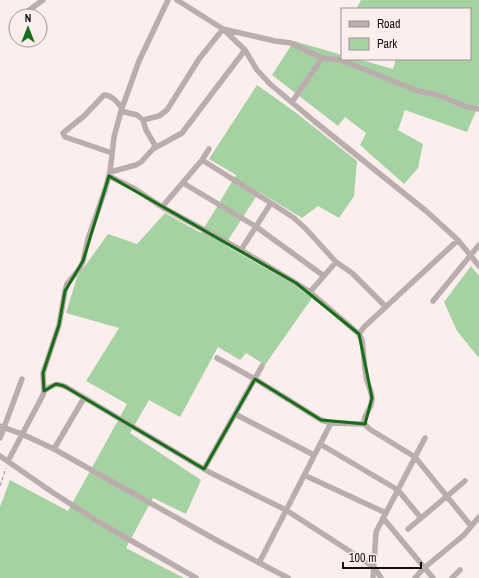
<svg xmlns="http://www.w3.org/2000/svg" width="479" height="578" font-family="'Archivo Narrow',sans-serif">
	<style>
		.green { fill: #a5d2a2 }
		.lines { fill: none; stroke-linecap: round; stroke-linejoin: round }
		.path { stroke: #9f9393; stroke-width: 1; stroke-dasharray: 4 2; stroke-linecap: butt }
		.minor { stroke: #bbadac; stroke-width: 5.5 }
		.marked { fill: none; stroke: #166e18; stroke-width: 3; stroke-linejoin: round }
	</style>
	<rect width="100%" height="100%" fill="#fbeeed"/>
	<path class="green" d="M361,0H479V104L467,132L405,110L398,130L423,144L418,168L404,184L360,145L366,133L345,117L338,126L272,75L294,41L342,55V59H358L393,69L396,59H470V9H356Z
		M257,85L295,112L357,161L354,196L339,218L318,206L302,218L259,192L225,245L291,283L312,298L265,365L246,353L240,360L218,347L180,417L149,400L130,433L201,480L186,514L153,498L126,548L184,578H0V507L10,480L68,511L127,404L86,381L119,328L66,313L77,277L108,234L137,244L165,213L201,233L236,175L209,159Z
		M471,266L479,276V358L457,331L444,302Z"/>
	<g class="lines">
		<path class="path" d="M0,486L6,468"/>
		<path class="minor" d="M177,0L223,29L245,50L257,70L270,84L314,121L426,211L458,240L479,266
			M28,11L43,0
			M292,102L322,58
			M121,111L137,115L143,120L146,130L156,147
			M143,120L159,116L167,110L199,59L223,29L275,41L291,43L322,58L341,60L418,91L438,95L467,107L479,109
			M112,153L65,137L63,133L84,116L104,95C112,95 117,102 122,108
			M202,160L271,203L294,218L306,229L336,262L352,273L386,307
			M110,172L136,165L141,162L153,149L182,133L245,50
			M109,176L135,189L162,207L241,250L296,283L310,292L359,334L362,340C364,354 364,368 367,381C369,387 372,393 372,399C372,413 355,419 371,430L415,457L471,526
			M183,183L255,226L324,276
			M162,207L202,160L209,149
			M241,250L271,203
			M310,292L336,262
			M433,301L479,245
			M359,334L364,327L458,240
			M217,358L255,379L321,420L331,423L365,424
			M44,391C54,384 57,382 68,388L209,472L286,510L374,567L381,578
			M235,414L314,455
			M0,426L22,434L54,449L218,541L288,578
			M0,438L22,379
			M320,444L398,490L421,518
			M54,449L84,398
			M0,456L52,492L97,521L196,578
			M8,461L43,395L44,391L43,373L59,325L65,291L67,284L80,268L83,261L88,239L105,190L110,172L114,137L121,111L139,61L168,0
			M204,469L262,366
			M304,475L386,513
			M383,518L433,578
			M408,529L465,481
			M259,563L331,423
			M373,578L376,532L425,438
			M415,578L424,568L464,535L479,517
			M452,578L460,570"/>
	</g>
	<path class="marked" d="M109,176L296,283L359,334L372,398L365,424L321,420L255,379L204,469L64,386L56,384L44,391L43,373L59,325L65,291L83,261Z"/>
	<rect x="341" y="8" width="130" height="52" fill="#fbeeed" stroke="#a09493"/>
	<rect x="349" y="21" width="20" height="6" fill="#bbadac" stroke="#a09493"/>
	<text x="377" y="28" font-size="12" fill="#180d0d">Road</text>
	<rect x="349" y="38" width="20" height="12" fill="#a5d2a2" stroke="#a09493"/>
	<text x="377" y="48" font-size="12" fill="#180d0d">Park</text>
	<g transform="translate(28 28)"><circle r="19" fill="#fbeeed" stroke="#a09493"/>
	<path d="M0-3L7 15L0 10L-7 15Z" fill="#166e18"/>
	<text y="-6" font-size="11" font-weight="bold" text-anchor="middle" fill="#180d0d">N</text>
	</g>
	<path d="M343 562v6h78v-6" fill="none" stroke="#180d0d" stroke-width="2"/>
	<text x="349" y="562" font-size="12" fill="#180d0d" stroke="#fbeeed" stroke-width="3" paint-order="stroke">100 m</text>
</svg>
